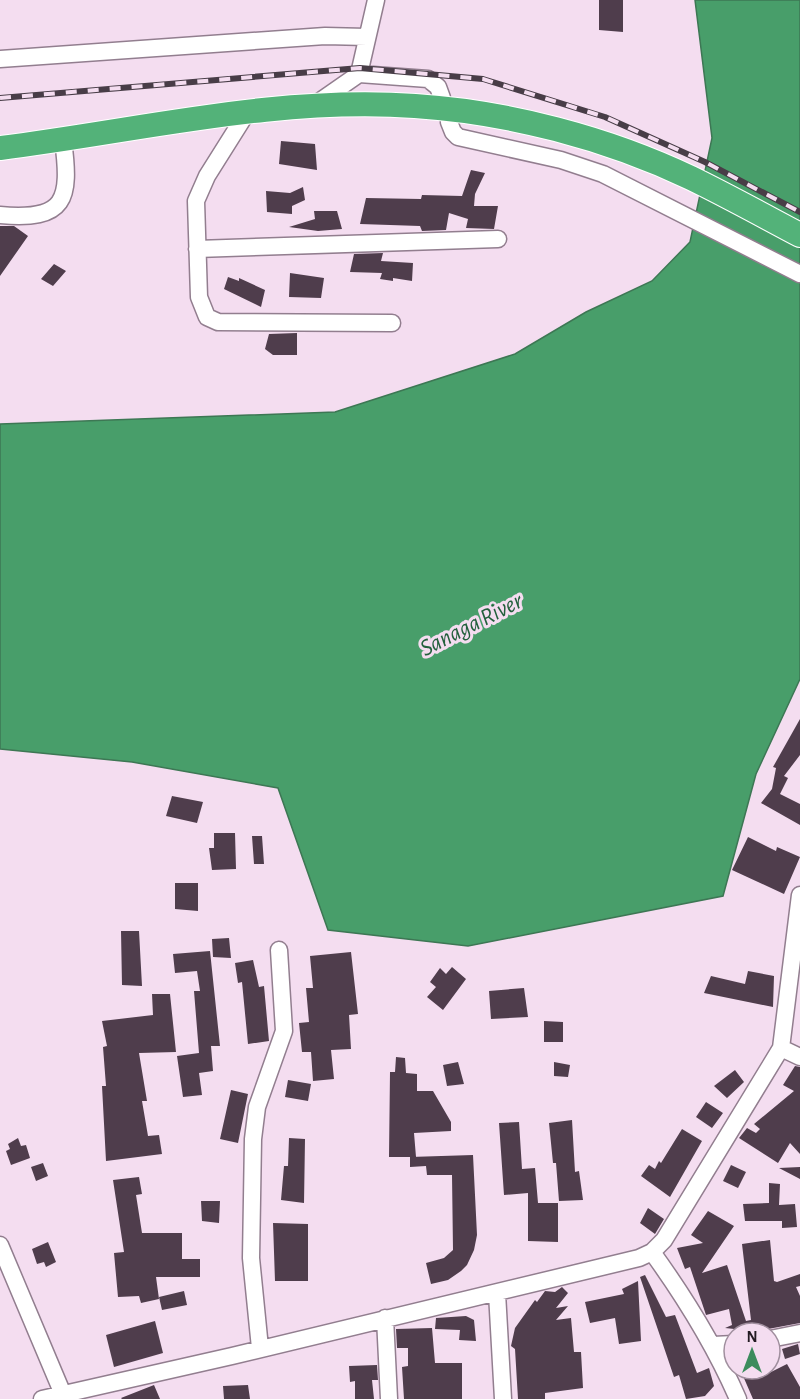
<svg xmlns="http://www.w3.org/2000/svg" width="800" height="1399" font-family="'Alegreya Sans',sans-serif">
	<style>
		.water { fill: #489e6a; stroke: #3d7754; stroke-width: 1.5 }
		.building { fill: #4f3d4c }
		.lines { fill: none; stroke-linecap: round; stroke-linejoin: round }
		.minor-casing { stroke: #927e8f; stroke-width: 19 }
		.highway-casing { stroke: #fff; stroke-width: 26 }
		.minor { stroke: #fff; stroke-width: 16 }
		.highway { stroke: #53b279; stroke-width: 24 }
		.rail-casing { stroke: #483d47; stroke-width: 6 }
		.rail { stroke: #f4ddf0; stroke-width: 4; stroke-dasharray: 11; stroke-linecap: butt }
		.labels { text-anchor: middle; stroke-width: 6; stroke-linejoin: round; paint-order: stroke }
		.water-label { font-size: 24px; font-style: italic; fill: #22603c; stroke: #f4ddf0 }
	</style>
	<rect width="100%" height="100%" fill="#f4ddf0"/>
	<path class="water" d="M695,0H800V679L756,774L723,896L468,946L328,930L278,788L132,762L0,749V424L335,412L515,354L586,312L652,281L690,242L712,138Z"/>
	<path class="building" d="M599,0H623V32L599,30Z
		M281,141L315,144L317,170L279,164Z
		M471,170L485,173L475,194L474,206H498L494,229L466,228L468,219L449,213L446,230L422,231L420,226L360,224L366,198L421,199L422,195L462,196Z
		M303,187L305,200L292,206V214L267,212L266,191L290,193Z
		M314,211H337L342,229L318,231L289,227L315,219Z
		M0,226H14L28,236L0,276Z
		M383,253L381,261L413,263L412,281L393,278V281L380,279L382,273L350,272L354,254Z
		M54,264L66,271L53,286L41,279Z
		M290,273L324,278L321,298L289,297Z
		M228,277L239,281V278L265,290L261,307L224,289Z
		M297,333V355H273L265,349L269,334Z
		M800,719V755L784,776L788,778L780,794L800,804V825L761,803L772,789L776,768L773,767Z
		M172,796L203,802L197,823L166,816Z
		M214,833H235L236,869L212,870L209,848H214Z
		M252,836H262L264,864H254Z
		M748,837L776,851L777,847L800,857L784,894L732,870Z
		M175,883H198V911L175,909Z
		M121,931H139L142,986L122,985Z
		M229,938L231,958L213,957L212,939Z
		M210,951L220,1046H211L213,1071L199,1073L202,1095L183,1097L177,1056L199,1053L194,991H200L197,971L175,973L173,954Z
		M351,952L358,1014L349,1015L351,1049L331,1050L334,1079L313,1081L311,1052H302L299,1023L309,1022L306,988H313L310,956Z
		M253,960L259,987L264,986L269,1041L248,1044L242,982L238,983L235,963Z
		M452,967L466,979L443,1010L427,997L436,987L430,982L440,968L446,974Z
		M748,971L774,976L773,1007L704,993L711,976L745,984Z
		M524,988L528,1017L491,1019L489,991Z
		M152,994H170L176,1052L139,1053L147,1101H142L148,1136L159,1135L162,1154L106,1161L102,1086H106L103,1047L107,1046L102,1021L153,1015Z
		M544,1021L563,1022V1042H544Z
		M396,1057L405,1058L406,1073L417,1074V1091H433L451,1122V1131L414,1133L416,1157H389L390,1072H395Z
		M458,1062L464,1084L447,1086L443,1065Z
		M554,1062L570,1065L568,1077L554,1076Z
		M795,1066L800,1067V1154L790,1143L778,1163L739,1138L747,1128L756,1133L760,1129L754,1124L794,1091L783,1085Z
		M735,1070L744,1082L727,1098L714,1086Z
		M288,1080L311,1084L308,1101L285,1097Z
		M231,1090L248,1094L238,1143L220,1139Z
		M706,1102L723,1113L712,1128L696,1117Z
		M572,1120L575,1172L579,1171L583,1200L559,1201L556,1163H553L549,1123Z
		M519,1122L522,1169L535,1168L538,1203H558V1242L528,1241V1193L504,1195L499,1123Z
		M682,1129L702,1141L670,1197L641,1176L649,1165L655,1169L659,1161L661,1163Z
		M18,1138L21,1146L26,1145L30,1158L11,1165L6,1151L10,1149L8,1144Z
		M289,1138L305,1139L304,1203L281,1200L284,1166H288Z
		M473,1155L477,1235L474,1250L467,1265L461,1271L448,1280L431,1284L426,1263L444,1258L453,1250L452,1175H427L426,1166L410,1167V1157Z
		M43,1163L48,1176L36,1181L31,1167Z
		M731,1165L746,1172L738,1188L723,1181Z
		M800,1167V1179L779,1168Z
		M139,1177L142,1194L136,1195L142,1233H182V1259H200V1277H156L159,1299L141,1303L139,1296L118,1297L114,1253L124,1252L113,1180Z
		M769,1183L780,1184L779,1205L795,1204L797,1227L782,1228V1221H745L743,1204L769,1203Z
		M201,1201H220L219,1223L202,1221Z
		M648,1208L664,1219L655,1234L640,1223Z
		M708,1211L734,1226L702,1273L727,1265L746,1321L751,1320L742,1244L770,1240L774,1281L777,1282L800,1274V1286L796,1287L800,1296V1323L768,1329L762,1333H744V1330L725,1328L732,1325L729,1309L706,1315L690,1267L685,1269L677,1248L703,1243L691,1235Z
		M273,1223L308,1224V1281H275Z
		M48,1242L56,1262L46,1267L44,1262L37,1264L32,1249Z
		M645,1275L666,1317L675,1315L697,1373L709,1368L714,1386L705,1396L686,1399L679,1375L674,1377L640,1277Z
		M638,1281L641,1341L619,1344L615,1318L590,1323L585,1302L624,1294L622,1289Z
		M562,1287L568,1293L556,1308L568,1306L556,1320L571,1318L574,1352H581L583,1388L545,1393V1399H518L515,1349L511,1346L515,1328L535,1300L537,1302L545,1291L555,1292Z
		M184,1291L187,1305L162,1310L159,1297Z
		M466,1316L474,1320L476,1341L459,1340L460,1330L435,1329L436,1318Z
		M155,1321L163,1353L114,1367L106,1335Z
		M432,1328L435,1363H462V1399H404L402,1367L408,1366V1348H397L396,1329Z
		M798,1344L800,1354L785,1359L782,1349Z
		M787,1364L800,1387V1399H753L740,1369H762L765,1375Z
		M377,1365L378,1380H372L374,1399H355V1381L350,1382L349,1366Z
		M154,1385L160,1399H122L121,1398Z
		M248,1385L250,1399H224L223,1386Z"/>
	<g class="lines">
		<defs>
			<path id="minor" d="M0,59L325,36L367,37
				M359,74L376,0
				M313,106L359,74L428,79L438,87L442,98
				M246,114L207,176L196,201L199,297L207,317L218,322L392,323
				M449,122L453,132L458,137L561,160L603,174L800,274
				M0,215C66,221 71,200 63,140
				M197,249L498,239
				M781,1048L800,1057
				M0,1245L65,1399
				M652,1252C686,1299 715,1346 738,1399
				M497,1293L503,1399
				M385,1318L389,1399
				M770,1339L800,1333
				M713,1345L734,1344
				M260,1348L251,1258L253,1139L257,1107L284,1031L279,950
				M42,1399L232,1356L639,1258L652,1252L664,1240L781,1048L800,895"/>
			<path id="highway" d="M0,148C137,131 276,96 415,106C508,112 607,138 691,178C728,196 764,216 800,235"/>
		</defs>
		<use href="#minor" class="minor-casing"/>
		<use href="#highway" class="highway-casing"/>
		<use href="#minor" class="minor"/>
		<use href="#highway" class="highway"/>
		<defs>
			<path id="rail" d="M0,98L360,68L483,79L605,117L705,162L800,212"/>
		</defs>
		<use href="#rail" class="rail-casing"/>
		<use href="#rail" class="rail"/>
	</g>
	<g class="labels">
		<g class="water-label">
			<text transform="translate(471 624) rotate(-27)" y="8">Sanaga River</text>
		</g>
	</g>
	<g transform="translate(752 1351)"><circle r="28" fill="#f4ddf0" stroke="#a08f9e" stroke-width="1.5"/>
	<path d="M0-4.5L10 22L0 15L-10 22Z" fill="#3c8c5d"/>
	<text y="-9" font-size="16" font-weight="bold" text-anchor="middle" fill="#231b22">N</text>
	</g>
</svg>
